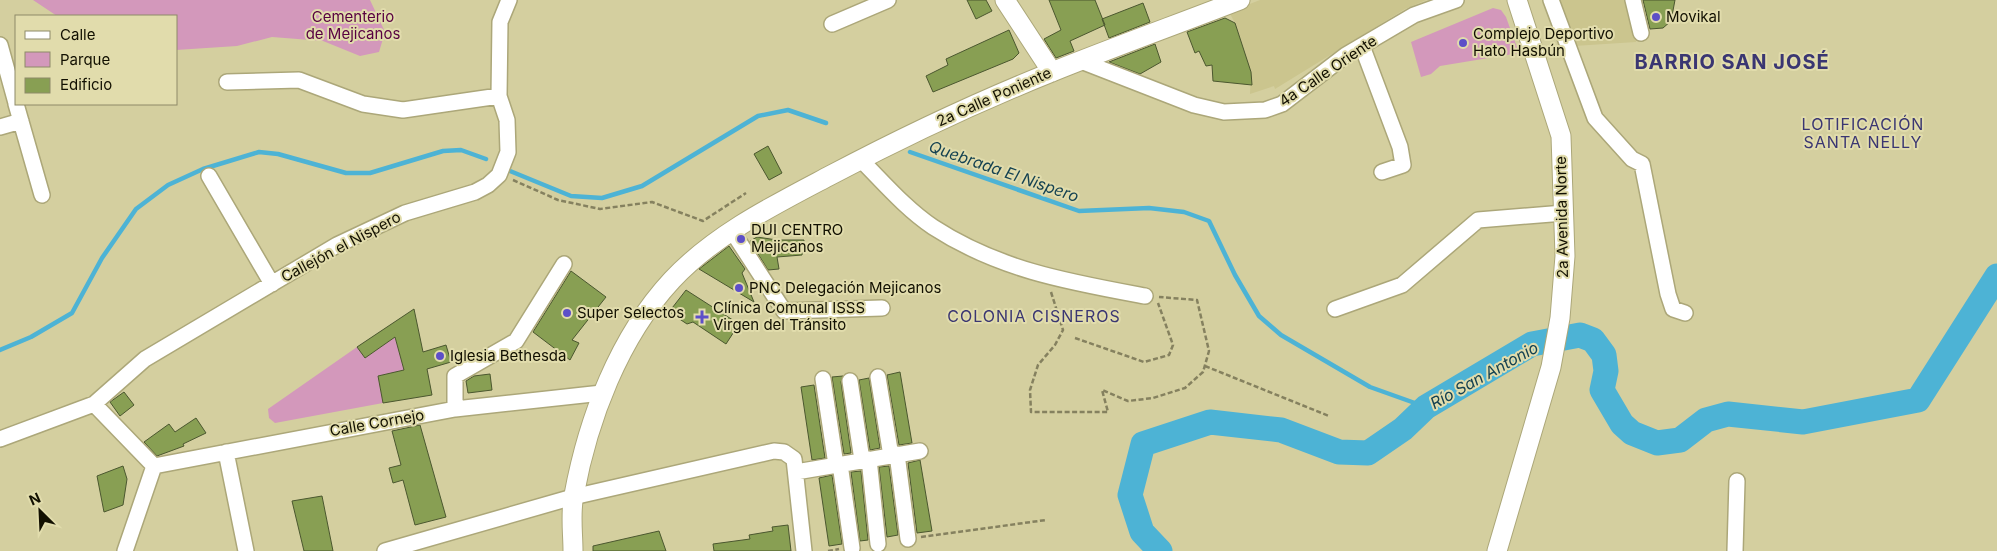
<svg xmlns="http://www.w3.org/2000/svg" width="1997" height="551" font-family="Inter,sans-serif">
	<style>
		.built { fill: #cbc58e }
		.green { fill: #d398bb }
		.lines { fill: none; stroke-linecap: round; stroke-linejoin: round }
		.stream { stroke: #4db3d5; stroke-width: 4.5 }
		.river { stroke: #4db3d5; stroke-width: 25 }
		.building { fill: #889f53; stroke: #4b572f }
		.minor-casing { stroke: #aca779; stroke-width: 18 }
		.major-casing { stroke: #aca779; stroke-width: 21 }
		.path { stroke: #85815f; stroke-width: 2.5; stroke-dasharray: 5 2.5; stroke-linecap: butt }
		.minor { stroke: #fff; stroke-width: 15 }
		.major { stroke: #fff; stroke-width: 19 }
		.poi-dot { fill: #5d4fc8; stroke: #e1dcac; stroke-width: 2 }
		.labels { text-anchor: middle; stroke-width: 4; stroke-linejoin: round; paint-order: stroke }
		.park-label { font-size: 15px; fill: #580041; stroke: #e1dcac }
		.poi-label { font-size: 15px; fill: #121001; stroke: #e1dcac; text-anchor: start }
		.street-label { font-size: 15px; fill: #121001; stroke: #e1dcac }
		.neighbourhood-label { font-size: 16px; letter-spacing: 1px; fill: #3a3672; stroke: #e1dcac }
		.water-label { font-size: 16px; font-style: italic; fill: #154251; stroke: #e1dcac }
		.district-label { font-size: 20px; font-weight: bold; letter-spacing: 1px; fill: #3a3672; stroke: #e1dcac }
	</style>
	<rect width="100%" height="100%" fill="#d4cf9f"/>
	<path class="built" d="M1260,0H1426L1405,9L1275,89L1274,86L1250,94L1251,72L1235,23L1229,12Z
		M1558,0H1631L1636,42L1574,46Z"/>
	<path class="green" d="M33,0H370L385,32L379,52L360,56L323,41L272,37L237,46L176,50V16H57Z
		M1493,8L1501,10L1506,17L1519,53L1440,66L1431,74L1421,77L1411,42Z
		M395,337L404,370L378,376L383,403L275,423L269,418L268,409L357,347L365,358Z"/>
	<g class="lines">
		<path class="stream" d="M910,152L1079,211L1149,208L1184,212L1209,221L1235,275L1259,316L1281,335L1370,387L1426,407
			M510,171L571,196L602,198L642,186L758,116L788,110L826,123
			M0,350L31,337L72,313L102,258L136,209L168,185L203,169L259,152L278,154L346,173H370L443,151L461,150L486,159"/>
		<path class="river" d="M1160,551L1142,532L1130,495L1143,444L1210,422L1281,430L1339,452L1368,453L1403,429L1426,407L1532,344L1580,335L1593,340L1604,355L1606,371L1602,390L1622,424L1632,433L1657,443L1680,440L1706,420L1728,414L1803,422L1918,400L1997,276"/>
	</g>
	<path class="building" d="M967,0H986L992,11L976,19Z
		M1049,0H1095L1105,25L1070,41L1074,51L1056,58L1044,39L1061,30Z
		M1643,0H1675L1671,21L1663,28L1650,29Z
		M1143,3L1150,22L1109,38L1102,19Z
		M1225,18L1235,23L1251,72L1252,85L1213,81L1212,65L1206,66L1199,51L1195,53L1187,32Z
		M1009,30L1019,53L1013,59L933,92L926,76L948,65L946,59Z
		M1155,44L1161,62L1140,74L1109,62Z
		M768,146L782,173L769,180L754,154Z
		M757,237L777,240H804L802,255L777,257L779,269L768,270L750,241Z
		M729,246L745,269L742,273L754,302L699,269Z
		M571,271L606,297L572,340L579,343L570,360L533,332Z
		M686,290L739,324L726,344L693,322L687,324L669,312Z
		M414,309L423,352L446,345L451,362L427,369L432,395L383,403L378,376L404,370L395,337L365,358L357,347Z
		M900,372L912,443L899,445L887,375Z
		M490,374L492,390L468,393L466,381L474,376Z
		M843,376L841,382L851,453L844,454L832,377Z
		M869,378L880,448L870,450L859,380Z
		M814,385L825,458L812,460L801,387Z
		M124,392L134,405L120,416L110,402Z
		M196,418L206,433L183,444L184,446L157,456L144,442L169,424L175,432Z
		M420,425L446,517L415,525L403,480L393,483L389,468L401,465L392,431Z
		M920,460L932,531L917,533L908,463Z
		M123,466L127,479L123,505L104,512L97,476Z
		M889,466L898,535L887,537L879,467Z
		M861,471L868,540L860,541L851,472Z
		M832,475L842,544L829,546L819,478Z
		M322,496L333,551H304L292,501Z
		M788,525L791,551H714L713,544L750,539L749,535L773,531L772,527Z
		M659,531L666,551H593V546Z"/>
	<g class="lines">
		<defs>
			<path id="minor" d="M1551,0L1595,118L1632,159L1642,164L1668,294L1673,309L1685,313
				M1633,0L1641,33
				M832,24L888,0
				M0,45L16,103
				M1362,46L1400,147L1403,165L1382,172
				M1081,61L1194,105L1224,112L1265,110L1282,104L1346,55L1414,15L1456,0
				M227,82L299,80L363,104L403,110L499,96
				M16,104L42,195
				M0,127L21,121
				M861,160C883,182 906,209 933,227C999,270 1069,282 1145,296
				M209,176L272,284
				M732,231L784,311L882,308
				M1335,309L1402,285L1478,220L1564,213
				M878,377L891,456
				M823,379L836,465
				M850,381L862,460
				M94,404L154,466
				M455,409V376L516,341L564,264
				M0,439L94,404L145,359L337,245L405,213L475,192L488,185L499,175L508,152L507,120L499,96L500,22L509,0
				M226,452L246,551
				M897,454L908,539
				M869,459L878,544
				M840,464L852,548
				M154,466L455,409L602,393
				M796,472L920,451
				M125,551L154,466
				M385,551L573,497L774,451L784,452L794,459L804,551
				M1735,551L1737,481"/>
			<path id="major" d="M1005,0L1052,72
				M573,551C573,533 570,512 574,495C588,419 619,337 672,280C715,234 776,204 831,175C903,137 977,102 1052,72C1114,47 1178,24 1240,0
				M1497,551L1551,367L1560,318L1565,256L1561,136L1517,0"/>
		</defs>
		<use href="#minor" class="minor-casing"/>
		<use href="#major" class="major-casing"/>
		<path class="path" d="M513,180L558,200L600,209L652,202L703,221L746,193
			M1051,292L1063,330L1055,345L1038,365L1030,390L1031,412H1108L1102,390L1128,401L1153,398L1185,388L1203,372L1209,351L1197,300L1159,297
			M1075,338L1144,362L1169,355L1173,345L1158,303
			M1205,366L1329,416
			M921,537L1046,520
			M828,551L839,549"/>
		<use href="#minor" class="minor"/>
		<use href="#major" class="major"/>
	</g>
	<g class="poi-dot">
		<circle cx="1656" cy="17" r="5"/>
		<circle cx="1463" cy="43" r="5"/>
		<circle cx="741" cy="239" r="5"/>
		<circle cx="739" cy="288" r="5"/>
		<circle cx="567" cy="313" r="5"/>
		<path d="M699.5 309.5h5v5h5v5h-5v5h-5v-5h-5v-5h5z"/>
		<circle cx="440" cy="356" r="5"/>
	</g>
	<g class="labels">
		<g class="park-label">
			<text x="353" y="22">Cementerio<tspan x="353" dy="17">de Mejicanos</tspan></text>
		</g>
		<g class="poi-label">
			<text x="1666" y="22">Movikal</text>
			<text x="1473" y="39">Complejo Deportivo<tspan x="1473" dy="17">Hato Hasbún</tspan></text>
			<text x="751" y="235">DUI CENTRO<tspan x="751" dy="17">Mejicanos</tspan></text>
			<text x="749" y="293">PNC Delegación Mejicanos</text>
			<text x="713" y="313">Clínica Comunal ISSS<tspan x="713" dy="17">Virgen del Tránsito</tspan></text>
			<text x="577" y="318">Super Selectos</text>
			<text x="450" y="361">Iglesia Bethesda</text>
		</g>
		<g class="street-label">
			<text transform="translate(1328 71) rotate(-34)" y="5">4a Calle Oriente</text>
			<text transform="translate(994 97) rotate(-24)" y="5">2a Calle Poniente</text>
			<text transform="translate(1562 217) rotate(-91)" y="5">2a Avenida Norte</text>
			<text transform="translate(341 247) rotate(-28)" y="5">Callejón el Nispero</text>
			<text transform="translate(377 423) rotate(-10)" y="5">Calle Cornejo</text>
		</g>
		<g class="neighbourhood-label">
			<text x="1863" y="130">LOTIFICACIÓN<tspan x="1863" dy="18">SANTA NELLY</tspan></text>
			<text x="1034" y="322">COLONIA CISNEROS</text>
		</g>
		<g class="water-label">
			<text transform="translate(1004 171) rotate(19)" y="6">Quebrada El Nispero</text>
			<text transform="translate(1484 375) rotate(-29)" y="6">Río San Antonio</text>
		</g>
		<g class="district-label">
			<text x="1732" y="69">BARRIO SAN JOSÉ</text>
		</g>
	</g>
	<rect x="15" y="15" width="162" height="90" fill="#e1dcac" stroke="#8e8a68"/>
	<rect x="25" y="31" width="25" height="8" fill="#ffffff" stroke="#8e8a68"/>
	<text x="60" y="40" font-size="15" fill="#121001">Calle</text>
	<rect x="25" y="52" width="25" height="15" fill="#d398bb" stroke="#8e8a68"/>
	<text x="60" y="65" font-size="15" fill="#121001">Parque</text>
	<rect x="25" y="78" width="25" height="15" fill="#889f53" stroke="#8e8a68"/>
	<text x="60" y="90" font-size="15" fill="#121001">Edificio</text>
	<g transform="translate(40 511) rotate(336)" stroke="#e1dcac" stroke-width="4" paint-order="stroke">
	<path d="M0-4L9 19L0 12L-9 19Z" fill="#121001"/>
	<text y="-8" font-size="14" font-weight="bold" text-anchor="middle" fill="#121001">N</text>
	</g>
</svg>
